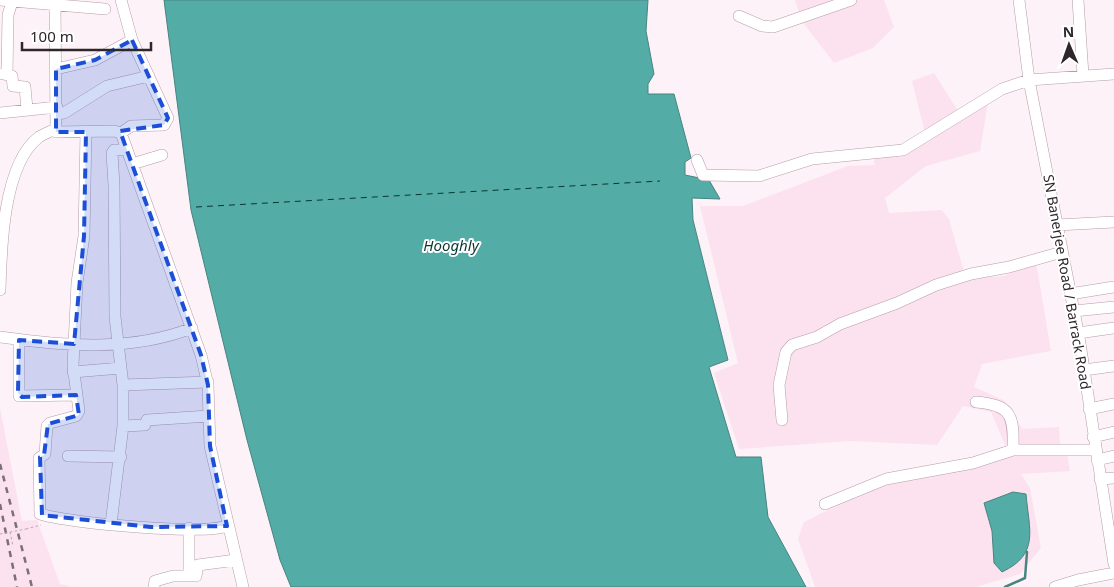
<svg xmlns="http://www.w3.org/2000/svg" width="1114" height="587" font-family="'Noto Sans',sans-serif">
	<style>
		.built { fill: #fce2ee }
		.water { fill: #53aca6; stroke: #488481 }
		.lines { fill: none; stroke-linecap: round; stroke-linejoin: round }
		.stream { stroke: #488481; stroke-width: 2.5 }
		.ferry { stroke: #0a3633; stroke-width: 1; stroke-dasharray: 6 5; stroke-linecap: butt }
		.minor-casing { stroke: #b49da8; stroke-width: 12 }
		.path { stroke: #b3aaae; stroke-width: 1; stroke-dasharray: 2.5 2.5; stroke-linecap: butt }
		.minor { stroke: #fff; stroke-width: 11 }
		.rail { stroke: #7a7075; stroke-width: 2.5; stroke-dasharray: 6 6; stroke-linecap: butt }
		.path-bridge { stroke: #b3aaae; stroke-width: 1; stroke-dasharray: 2.5 2.5; stroke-linecap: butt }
		.marked { fill: #1d4ed8; fill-opacity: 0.2; stroke: #1d4ed8; stroke-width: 4; stroke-dasharray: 10 6; stroke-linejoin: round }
		.labels { text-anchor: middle; stroke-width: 4; stroke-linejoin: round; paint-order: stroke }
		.street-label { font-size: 14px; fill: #2f262a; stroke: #fff }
		.water-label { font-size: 15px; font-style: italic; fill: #0a3633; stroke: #fff }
	</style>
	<rect width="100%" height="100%" fill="#fcf2f7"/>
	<path class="built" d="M795,0H884L894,27L873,48L834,63L801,20Z
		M934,73L963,119L988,102L980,151L926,166L885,198L889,213L942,210L949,219L966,279L1004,276L1036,262L1051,351L982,364L974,387L1005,401L1022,429L1059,427L1060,446L1006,447L991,412L963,406L937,445L851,441L739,449L714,373L738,363L700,206H743L848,166L875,165L873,157H901L927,141L912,81Z
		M0,408L22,521L37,520L60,584L71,587H0Z
		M1067,453L1070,471L1021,474L1030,488L1041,548L1020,574L976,587H815L798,539L804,522L860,494L900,481L1012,455Z"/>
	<path class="water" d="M164,0H648L646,31L654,74L648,84V94H674L691,158L685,162V175L709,180L720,199L692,198L693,220L728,360L709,367L736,457H761L768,517L806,587H291L280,560L247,440L191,210Z
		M1013,492L1026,494C1029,530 1040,554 1002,572L994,563L992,531L984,503Z"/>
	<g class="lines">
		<path class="stream" d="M1005,587L1025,578L1027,552"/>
		<path class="ferry" d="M196,207L660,181"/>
		<defs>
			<path id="minor" d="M0,0L105,9
				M55,0L56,132L114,131L121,133L201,355L208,385L210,446L243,587
				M1019,0L1029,80L1079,337L1114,564
				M1078,0L1083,75
				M739,16L762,26L773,27L851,0
				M56,69L95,60L132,40
				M3,74L12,76L13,86L25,87L27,109
				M7,74L8,15L12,2
				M0,113L57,107
				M57,114L64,113L107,86L149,76
				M86,132L84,236L77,283L73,365L79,411L76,416L50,423L47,426L45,454L39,458L40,514C68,523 202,535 227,526
				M121,133L131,126L164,125L168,118L132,40L121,0
				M697,160L703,175L759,176L812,159L903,150L1002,89L1029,80L1114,74
				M132,164L162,155
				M1057,225L1114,222
				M0,290C1,249 3,164 39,137C44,134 51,131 56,129
				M1070,294L1114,287
				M1074,311L1114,307
				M1078,333L1114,328
				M0,337C64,346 131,352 192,328
				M19,340V396L76,395
				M1084,370L1114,366
				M73,372L121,368
				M123,385L208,382
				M976,402C1012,405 1014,416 1013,450
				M1089,409L1114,404
				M782,420L779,385L786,352L792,345L817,337L840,324L897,303L936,285L971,274L1009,267L1062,252
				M123,426L145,425L147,420L209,416
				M1093,437L1114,432
				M68,456L121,457
				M1097,460L1114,456
				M1100,479L1114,478
				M825,504L886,479L973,463L1013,450H1096
				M111,524L123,426V385L115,317L114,185L112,153L114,150L127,149
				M189,576V528
				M154,587L155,581L173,576H196L198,565L236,560
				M1055,587L1078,580L1114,573"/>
		</defs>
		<use href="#minor" class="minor-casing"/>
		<path class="path" d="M26,529L41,525
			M10,532L13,546"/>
		<use href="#minor" class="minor"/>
		<path class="rail" d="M0,464L32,587
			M0,504L17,587"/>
		<path class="path-bridge" d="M0,534L26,529"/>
	</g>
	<path class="marked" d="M132,40L168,118L164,125L120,131L201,355L208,385L210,446L227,526L151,527L42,515L40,457L44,455L48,424L79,415L76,395L22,397L18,393L19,340L74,344L84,236L86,132H56V69L95,60Z"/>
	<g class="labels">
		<g class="street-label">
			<text transform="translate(1067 282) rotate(80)" y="5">SN Banerjee Road / Barrack Road</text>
		</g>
		<g class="water-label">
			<text x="451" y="251">Hooghly</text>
		</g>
	</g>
	<g transform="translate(1069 45) rotate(358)" stroke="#ffffff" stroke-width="4" paint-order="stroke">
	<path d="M0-4L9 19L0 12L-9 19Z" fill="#2f262a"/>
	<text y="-8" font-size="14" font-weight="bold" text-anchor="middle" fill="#2f262a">N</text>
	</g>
	<path d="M22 42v8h129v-8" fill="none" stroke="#2f262a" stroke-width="2.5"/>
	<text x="30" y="42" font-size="15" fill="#2f262a" stroke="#ffffff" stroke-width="4" paint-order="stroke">100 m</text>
</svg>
